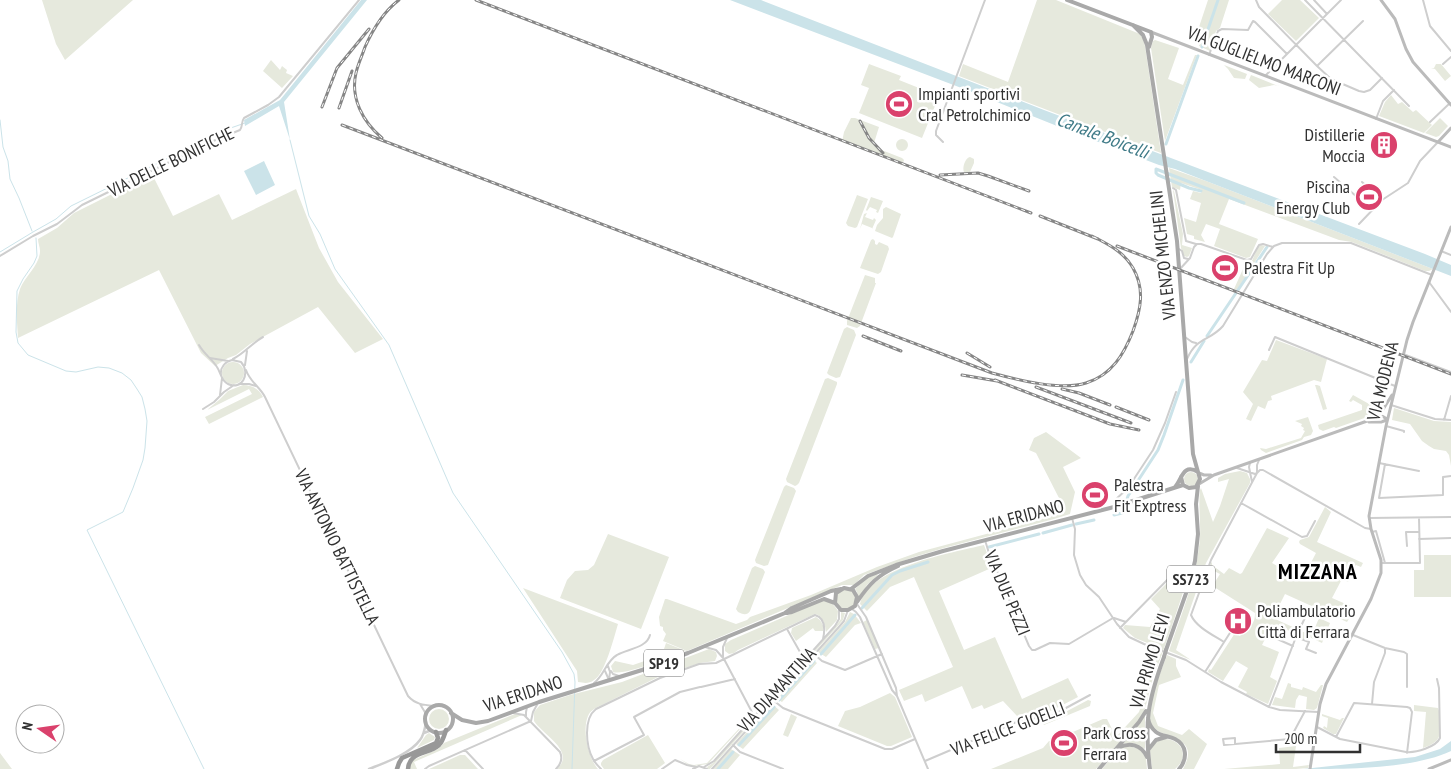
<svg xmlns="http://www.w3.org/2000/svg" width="1451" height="769" font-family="'PT Sans Narrow',sans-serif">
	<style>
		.green { fill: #e6e9dd }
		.water { fill: #cbe3e9 }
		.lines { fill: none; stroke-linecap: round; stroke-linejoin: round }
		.stream { stroke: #cbe3e9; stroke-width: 1 }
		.canal { stroke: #cbe3e9; stroke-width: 3 }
		.minor { stroke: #cecece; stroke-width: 2 }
		.tertiary { stroke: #cecece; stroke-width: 2.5 }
		.secondary { stroke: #bbb; stroke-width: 3 }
		.primary { stroke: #a9a9a9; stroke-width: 4 }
		.motorway { stroke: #989898; stroke-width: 4.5 }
		.rail-casing { stroke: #868686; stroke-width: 3 }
		.rail { stroke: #fff; stroke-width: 1; stroke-dasharray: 4; stroke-linecap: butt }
		.primary-bridge { stroke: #a9a9a9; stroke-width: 4 }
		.labels { text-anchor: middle; stroke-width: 5; stroke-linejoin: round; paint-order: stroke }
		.shield { fill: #fff; stroke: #6f6f6f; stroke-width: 1 }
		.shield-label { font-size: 16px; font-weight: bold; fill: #313131 }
		.street-label { font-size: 18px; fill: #313131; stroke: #fff }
		.poi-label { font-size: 18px; fill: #313131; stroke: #fff; text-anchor: start }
		.water-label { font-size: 19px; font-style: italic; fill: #407b88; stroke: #fff }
		.district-label { font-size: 22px; font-weight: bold; letter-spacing: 1px; fill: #000; stroke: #fff }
	</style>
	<rect width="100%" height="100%" fill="#fff"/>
	<path class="green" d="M42,0H133L65,60L56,44Z
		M1037,0H1056L1140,34L1143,39L1145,46L1161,153L1089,126L959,76L963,64L1008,82Z
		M1208,0H1229L1220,28L1216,31L1210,51L1199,46L1201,38L1196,36Z
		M1282,0H1300L1319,18L1296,41L1268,14Z
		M1155,40L1179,48L1168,79L1183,85L1195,55H1197L1165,141L1151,48L1153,41Z
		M271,60L280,70L282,66L287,70L286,73L293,76L282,88L263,71Z
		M869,64L901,76L899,80L939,96L922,138L859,113L869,88L861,85Z
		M1436,64H1441L1451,76L1445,81L1435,69L1431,68H1434Z
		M1224,65L1247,74L1245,79L1234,78L1228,69Z
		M1251,75L1278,86H1279L1274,85L1259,88L1249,80Z
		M1391,95L1398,104L1402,102L1413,112L1416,110L1432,125L1424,133L1379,116L1385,102Z
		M851,118H855L879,127L874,143L879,149L902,158L904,160L903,163L899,164L891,160L842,142L844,132Z
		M1440,118L1448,126L1439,136L1436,137L1425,133Z
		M896 145a6 6 0 1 1 12 0a6 6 0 1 1-12 0Z
		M970,157L974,159V163L970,172H964C962,168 965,158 970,157Z
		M1169,168L1206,181L1433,269L1429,271H1425L1352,242L1339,240L1229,199L1219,224L1258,239L1250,257L1246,258L1214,246L1220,229L1206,224L1201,235L1205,242L1194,239V236L1187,234L1184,218L1196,222L1201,203L1190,199L1193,191L1201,193L1202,190L1181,183L1180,190L1172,187Z
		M152,174L173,216L219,194L232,220L296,189L319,248L338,282L383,339L355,353L318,307L250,344L236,355L228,358L215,366L201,353L159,270L18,338C17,322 15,304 20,289C25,276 40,265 40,251C40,247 38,243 38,239L57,228L74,213Z
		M1173,190L1174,191L1183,234L1182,245L1192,248L1189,256L1187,257L1184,256L1181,248Z
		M857,195L868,199L857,227L855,228L848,226L846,223Z
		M871,197L883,201L878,213L876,212L877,210L870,207L867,211L866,210Z
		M886,207L901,214L893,237L892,238L875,231L877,225L883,218V209Z
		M867,213L865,217L873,220L874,218L876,220L872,229V228L862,224L860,229L864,214Z
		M873,239L875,241V244L877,245L879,242L888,246L889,249L881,272L878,274L860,268L871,240Z
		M1261,245L1265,246L1237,290L1234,289L1243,269L1248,270L1258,247Z
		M865,275L875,278V283H876L860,326L857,328L847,325V321Z
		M847,327L854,330L856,335L840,377L836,378L829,375L827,373L844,329Z
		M1276,340L1327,359L1321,382L1314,380L1271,396L1272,400L1268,401L1265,409L1258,406L1251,421L1246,419L1253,404L1243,392L1262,360L1267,361Z
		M222 373a11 11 0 1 1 22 0a11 11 0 1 1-22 0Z
		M828,378L837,382V384L799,483L797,485L795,486L787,482L786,479L825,379Z
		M243,385C252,385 259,389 263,397L209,424L205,417L252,394L249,389L207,410L219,400L228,391Z
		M1315,385H1317L1320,386L1327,409L1323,410Z
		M1353,395L1380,410L1373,415L1336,428L1334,427L1323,431L1319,429L1318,425L1362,410V405L1353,400L1351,402L1349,401Z
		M1394,408L1434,421L1451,422V466L1449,455L1446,451L1434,449L1429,446L1422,441L1410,424L1392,420Z
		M1308,417L1313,431L1311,435L1304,437L1302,440L1266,453L1261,450L1260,448L1266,449L1301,438L1305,431L1303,430L1304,428L1301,426L1302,424L1295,421Z
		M1046,432L1081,458L1063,467L1075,492L1070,514L1054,519L944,548L914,557L864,575L854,585H842L687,651L663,641L666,634L663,630V627L660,626L659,617L665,599H667L736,624L747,620L750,617L811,595L877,567L919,552L1053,516L1060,500L1036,453L1029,450L1034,438Z
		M1240,471L1247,473L1250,479V483L1206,563L1176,650L1191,660L1169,651C1180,617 1195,583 1199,547C1202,528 1198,509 1200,490L1201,488L1213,522L1220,506L1229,479L1218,482V478L1225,474Z
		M1184 479a7 7 0 1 1 14 0a7 7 0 1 1-14 0Z
		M786,485L794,488L796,491L768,565L764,566L756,563L755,560L784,487Z
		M1325,507L1331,512L1317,542L1363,563L1361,567L1356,565L1348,582L1342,579L1332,598L1355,608L1347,622L1285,594L1273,618L1297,629L1295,633L1284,629L1280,637L1268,633L1262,645L1279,652L1270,677L1277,681L1268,704L1246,694L1247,692L1238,687L1248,668L1236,661L1223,681L1208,672L1209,669L1211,670L1235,633L1240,636L1245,628L1246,629C1253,625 1255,621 1255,613L1211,585H1213L1220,574L1214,571L1207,582L1205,581L1211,562L1212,563V565L1224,574L1229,568L1240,574L1242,573L1267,528L1289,538L1272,563L1302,580L1316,553L1300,544L1299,542L1300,540L1309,537Z
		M608,534L669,557L641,629L560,598L567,580L575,571L588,570L594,565Z
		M984,545L991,564L988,566L989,569L939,591L964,650L995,637L1022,699L1068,678L1078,697L1049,712L1019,718L1003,701L984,709L982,705L972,709L962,686L925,702L922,694L904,701L899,690L953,667L914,577L890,587L867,611L860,604C869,567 951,553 984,545Z
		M1424,555H1451V597H1414V570H1424Z
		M755,566L763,569L765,572L750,611C747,616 742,614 738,612L736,609L752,568Z
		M1177,573L1188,577C1177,611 1166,645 1153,678C1148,692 1148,706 1140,719L1096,769H991L1043,748L1049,741H1052L1103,719H1107L1116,737L1139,712L1157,658L1153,656L1155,646L1135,638L1123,628L1125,625L1150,627L1160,609L1151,599Z
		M877,574L878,575L867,585L858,599L857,592L855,589L865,579Z
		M523,588L618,624C614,637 605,674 594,680C589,684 584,683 578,682L577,671Z
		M836 599a10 10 0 1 1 20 0a10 10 0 1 1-20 0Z
		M821,601C829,600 834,604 838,611L837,620L826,632C825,626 824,616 815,614L738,650L734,653L729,654L725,651V644L731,640Z
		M841,612L845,613L843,620L836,628L710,769H708L707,767L713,763L835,627L841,619Z
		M850,612L854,614L861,623L855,625L826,657L818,652L845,622Z
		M816,617L820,620L824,627L823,631H815L813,628L796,641L791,633L792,628Z
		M1319,618L1330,623L1322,643L1307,636L1305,640L1299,637L1301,631L1312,635Z
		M867,620L879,648L875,649L863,622Z
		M666,643L686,651C671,656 625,676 613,672L611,666L615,661L633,665L662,655Z
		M709,649L716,652L717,656L715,661L700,663L658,677L600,706C595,708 590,711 588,716C582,730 588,758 598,769H557C576,751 544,736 534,721V712L540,705L570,695L622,682Z
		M1167,655L1176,659V666L1181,677L1159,685L1153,713L1158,726L1182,735L1189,729L1207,744L1194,769H1183C1203,733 1158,741 1151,723C1145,709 1162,669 1167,655Z
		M812,659L817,663L782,702L777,699Z
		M1288,683L1291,684V687L1302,690L1303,687L1316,692L1321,685H1323L1317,708L1314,710L1306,709L1307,697L1299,695L1296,700L1295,708L1272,705L1275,697L1282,699Z
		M890,693L895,697L912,737L891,746H887L838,726L845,711L860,707Z
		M1088,700L1091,701L1090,706L1044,725L1042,723L1041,720L1054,718Z
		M772,704L779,710L743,749L740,747L736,744Z
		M1414,705L1438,708L1439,711C1439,732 1446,740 1423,748L1426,712L1414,711Z
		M429 719a10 10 0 1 1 20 0a10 10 0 1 1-20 0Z
		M750,713L751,717L708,764L694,766L689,765L680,759L675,760L680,759L689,764L694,765L707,763L748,719L747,717Z
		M515,714L522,715L414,762L417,769H409L411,761L438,749L444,743Z
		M791,714L797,717L788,737L783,735Z
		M1322,714L1340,720L1342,718H1344L1336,734H1333L1323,728L1324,726L1327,728L1328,718L1322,716Z
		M1145,716V749L1133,743L1122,744Z
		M429,733L435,737L434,740L417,748L426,735Z
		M648,735L665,763L657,769H604L601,765V763L603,760Z
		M1164,739C1182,739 1190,757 1175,769H1152L1150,750L1156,742Z
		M1129,746L1140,749L1146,758L1147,769H1102L1120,748Z
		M1296,746L1293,767L1309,765L1308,768L1296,769H1224L1280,764L1279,748Z
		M731,749L740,755L728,769H713Z
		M0,753L12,769H0Z
		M460,755H465L478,769H429Z"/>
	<path class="water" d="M361,0H367L284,102L290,140L279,106L245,126L244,120L280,100Z
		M730,0H761L1044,110L1425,254L1451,265V276L1206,181L1175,169L1159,165L1067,130L972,92Z
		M264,161L275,185L256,195L244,171Z
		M1451,741V751C1413,769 1347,769 1303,769L1415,757L1440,749Z"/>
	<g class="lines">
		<path class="stream" d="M0,120L3,147L8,161L10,179L19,198L32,231
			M290,140L309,216L320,234L335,269L389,345L453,493L562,652L574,674L575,682L572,769
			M36,238L37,256L34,263L23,279L17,291L16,332L18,343L28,355L66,371L76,372L98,367L109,368L122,373L131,380L137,389L142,397L145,409L147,421L145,448L143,460L133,488L123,512L87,530L204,769
			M0,252L33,232L56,219L71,206L225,130L245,123"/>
		<path class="canal" d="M1202,47L1218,0
			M1166,144L1198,56
			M1201,191L1189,188L1158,175L1156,173V169L1244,203
			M1207,336L1267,247
			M1191,362L1204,341
			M1127,499L1128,496L1158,450L1164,435L1183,380
			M1114,515L1122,513L1126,506
			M1076,524L1094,520
			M1043,533L1072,525
			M989,547L1039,534
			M862,608L892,575L900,571L928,562
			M821,654L855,615
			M779,700L814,661
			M739,745L774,707
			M718,769L733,752"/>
		<path class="minor" d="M1256,0L1259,7L1317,66L1331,79L1359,91L1364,92L1370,90L1382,78
			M1305,0L1409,106
			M1314,0L1327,14
			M1423,0L1430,26L1451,51
			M1209,55L1218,31L1222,29L1248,30L1253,21L1255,22L1287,54
			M1443,64L1451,57
			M1317,66L1363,21
			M1265,76L1341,0
			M1376,119L1383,101L1394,90
			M1430,122L1450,103
			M943,142L936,135V131L985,0
			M1334,177L1372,210
			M1362,182L1382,200
			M1173,188L1176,190L1186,241L1196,244
			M1359,224L1382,200L1408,183L1420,161L1438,142
			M1179,249L1182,251L1184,258L1188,259
			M1441,251L1451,255
			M0,256L33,236L57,224L82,205L206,144L240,130C243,126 241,122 244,118L268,105L279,97L359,0
			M1180,269L1190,258L1194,247L1197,244H1201L1247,260L1251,259L1259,245L1263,244L1273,247
			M1429,282L1451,312
			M1185,337L1192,342L1196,343
			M199,345C204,354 212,359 217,367C221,373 221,381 228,384C242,391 251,373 241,362L232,360C225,362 220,367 221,375
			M1269,350L1275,337L1395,386
			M1403,354L1451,372
			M210,358L228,361
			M233,359C245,353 252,343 263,337
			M1187,359C1197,336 1209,342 1223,326L1267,254L1274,246L1282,243H1351L1432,275
			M245,365L247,351
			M246,370C250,382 260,387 265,397L408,696C415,704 423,705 434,706
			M241,384H249L256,386
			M220,395L222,378
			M1391,405L1435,419L1451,420
			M203,409L214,402L224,392L234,385
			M1444,420L1451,396
			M1386,426L1404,431V432
			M1250,463L1249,467L1252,482
			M1379,463L1419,471
			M1385,464L1379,498L1443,495V477L1451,476
			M1237,468L1255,474L1257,473L1260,470H1263L1365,528L1371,529
			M1241,503L1302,537L1307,536L1315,521
			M1114,507V501L1128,488L1153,450L1165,423L1176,392
			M1072,518L1075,529L1074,555L1080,575L1086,585L1099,597L1117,624L1129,637L1144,644L1186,660L1221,682L1269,707L1280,710L1318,712
			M1369,518L1451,517
			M1372,532L1376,531L1385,563
			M1419,539L1451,538
			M985,540L988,550L1029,646L1032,650H1035L1050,643L1069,644L1113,618
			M1407,546L1406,532H1419
			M1382,563H1420L1419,518
			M857,604L866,617L896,688L897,696L928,769
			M1280,607L1305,618
			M852,609L856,612L860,617L892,690L897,696
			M1114,618L1126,622
			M1120,628L1176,571
			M787,629L800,652L802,663
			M1268,635L1293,646
			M1353,635L1385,648L1404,652L1407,654V687
			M1296,637L1309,642L1306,649L1316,653
			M1224,642C1213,635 1196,627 1191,615L1211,560L1257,473V465L1259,460
			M705,647L716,650L724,659L754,716
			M814,654L822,661L845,670L882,654
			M723,657V647L727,638
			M608,666L610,672L609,680
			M605,671L609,680
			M611,671L613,674L619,676
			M1205,672L1235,625
			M594,683C604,676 606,661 617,655C627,649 647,648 650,635
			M701,687L735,679
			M773,700L783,708L885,749H892L915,739
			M420,704L426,714
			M1372,704L1374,682L1385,653V649
			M1269,707L1296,637L1309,609L1329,618
			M513,713L524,715L560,752C563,759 561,764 556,769
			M526,716V712L527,707
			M531,721L533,712L538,703
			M1317,727L1340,739L1406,752C1416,753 1436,747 1440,738L1439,688L1437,679
			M1336,737L1354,703L1407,707L1410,708L1412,712L1407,753
			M1235,744V738L1223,739L1224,745L1290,739L1305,711
			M733,745L740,752L783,769
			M465,750L483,769
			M594,761L644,735L634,717L680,692L700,687
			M925,761L1019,721L1053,715L1090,695
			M704,767L714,761L835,626L839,619V610
			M425,769L429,766L531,721
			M601,769C598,766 595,763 593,759C586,746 583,719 596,709L660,678L699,664L716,663L815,615C826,618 825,630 823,639
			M662,769L675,760L687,765L696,767
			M693,769L699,766L707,769
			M712,769L838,628L844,621L848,610"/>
		<path class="tertiary" d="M424,733L429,731H434
			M369,769C384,763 410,754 420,740C424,735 425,728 426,722"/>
		<path class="secondary" d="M1381,0L1395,19L1406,49L1413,62L1451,105
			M1151,32L1451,147
			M1438,142L1451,128
			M1377,417L1382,416L1387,419
			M1369,422H1381L1387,420
			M1199,473L1204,475H1211
			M1199,484L1214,475L1370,420L1382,411L1392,395
			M1310,769L1320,704L1326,684L1371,599L1381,573V560L1371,529L1369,516L1386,426L1407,340L1413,322L1451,227
			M1429,769L1451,760"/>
		<path class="primary" d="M1067,0L1151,32
			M1133,25L1143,35L1147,45L1177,241L1193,454L1198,472
			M1149,47L1152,37L1151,32
			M1175,487C1182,479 1183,463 1198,472L1200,479L1196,487L1189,488L1183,485L1181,477
			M851,589L868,576L896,565L943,551L1114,507L1183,485
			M857,602C869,584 878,575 898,566
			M787,613L792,612L824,599L835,603L841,610H848L855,606L857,597L853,590L844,588L836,593L835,603
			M1166,650L1190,582L1195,561L1198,534L1196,504L1198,486
			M425 719a14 14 0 1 1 28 0a14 14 0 1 1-28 0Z
			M451,713L462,720L476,723L488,721L539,702L642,670L688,653L785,613L792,608L831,591L841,589
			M1148,718C1149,724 1151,728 1156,732C1161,736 1169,736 1175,739C1187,745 1188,759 1179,769
			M1118,748C1129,742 1141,744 1147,757
			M1148,750L1156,740L1166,737
			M1099,769L1139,722L1146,711
			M1150,769C1144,723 1148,700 1164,657"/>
		<path class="motorway" d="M397,769L399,763L402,758L436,743L438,738L436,732
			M408,769C409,751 428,755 439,745C443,741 444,736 446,730"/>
		<defs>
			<path id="rail" d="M476,0L1031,213
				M322,107L337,68L369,29
				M339,108L352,71
				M860,121L869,138L883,153
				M342,125L992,373C1018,380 1061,391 1086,383C1112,375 1124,354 1133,331C1141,309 1145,289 1133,268C1124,252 1108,244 1092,236
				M382,138C363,122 350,98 356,73C358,64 362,56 365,47C373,29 383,12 399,0
				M940,175L978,173L988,176L1029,191
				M1040,216L1098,239
				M1117,246L1451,374
				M863,336L901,351
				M967,353L990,367
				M962,375L997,381
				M995,380L1110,424L1139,430
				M1036,387L1131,423
				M1062,389L1079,393L1110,405
				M1116,407L1149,420"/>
		</defs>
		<use href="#rail" class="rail-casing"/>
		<use href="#rail" class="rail"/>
		<path class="primary-bridge" d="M1164,657L1166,650"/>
	</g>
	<defs>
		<symbol id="stadium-disc" viewBox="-11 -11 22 22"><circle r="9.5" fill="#da416c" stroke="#fff"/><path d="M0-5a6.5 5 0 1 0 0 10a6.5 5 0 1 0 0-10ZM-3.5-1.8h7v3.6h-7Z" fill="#fff"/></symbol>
		<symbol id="building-disc" viewBox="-11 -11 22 22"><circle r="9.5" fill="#da416c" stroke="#fff"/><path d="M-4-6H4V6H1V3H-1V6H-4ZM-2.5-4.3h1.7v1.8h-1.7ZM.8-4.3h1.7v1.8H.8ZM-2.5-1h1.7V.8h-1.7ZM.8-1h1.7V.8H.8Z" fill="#fff"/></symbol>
		<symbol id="hospital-disc" viewBox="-11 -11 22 22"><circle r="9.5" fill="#da416c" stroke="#fff"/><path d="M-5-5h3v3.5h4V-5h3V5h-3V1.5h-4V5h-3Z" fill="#fff"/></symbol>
	</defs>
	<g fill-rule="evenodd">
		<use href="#stadium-disc" x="883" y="88" width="32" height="32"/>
		<use href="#building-disc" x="1368" y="129" width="32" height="32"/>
		<use href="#stadium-disc" x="1353" y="181" width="32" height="32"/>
		<use href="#stadium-disc" x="1209" y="252" width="32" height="32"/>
		<use href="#stadium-disc" x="1079" y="479" width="32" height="32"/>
		<use href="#hospital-disc" x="1222" y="605" width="32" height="32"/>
		<use href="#stadium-disc" x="1048" y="727" width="32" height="32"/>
	</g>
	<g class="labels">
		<g class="shield">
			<rect x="1167" y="565.5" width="48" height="27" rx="4"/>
			<rect x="644" y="649.5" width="40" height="27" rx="4"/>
		</g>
		<g class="shield-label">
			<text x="1191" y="585">SS723</text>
			<text x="664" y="669">SP19</text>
		</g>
		<g class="street-label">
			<text transform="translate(1264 61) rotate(21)" y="6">VIA GUGLIELMO MARCONI</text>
			<text transform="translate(171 162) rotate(-26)" y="6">VIA DELLE BONIFICHE</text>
			<text transform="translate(1163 255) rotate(-96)" y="6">VIA ENZO MICHELINI</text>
			<text transform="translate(1383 381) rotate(-76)" y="6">VIA MODENA</text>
			<text transform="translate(1024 516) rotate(-15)" y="6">VIA ERIDANO</text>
			<text transform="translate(337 547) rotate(64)" y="6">VIA ANTONIO BATTISTELLA</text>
			<text transform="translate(1007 593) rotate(67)" y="6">VIA DUE PEZZI</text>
			<text transform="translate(1150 661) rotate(-73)" y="6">VIA PRIMO LEVI</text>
			<text transform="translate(777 690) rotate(-48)" y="6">VIA DIAMANTINA</text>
			<text transform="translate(523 694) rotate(-18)" y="6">VIA ERIDANO</text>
			<text transform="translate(1008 729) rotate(-21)" y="6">VIA FELICE GIOELLI</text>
		</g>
		<g class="poi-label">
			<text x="918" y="100">Impianti sportivi<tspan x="918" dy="21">Cral Petrolchimico</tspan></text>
			<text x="1365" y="141" text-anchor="end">Distillerie<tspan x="1365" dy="21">Moccia</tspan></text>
			<text x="1350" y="193" text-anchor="end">Piscina<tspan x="1350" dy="21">Energy Club</tspan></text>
			<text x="1244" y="274">Palestra Fit Up</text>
			<text x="1114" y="491">Palestra<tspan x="1114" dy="21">Fit Exptress</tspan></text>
			<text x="1257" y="617">Poliambulatorio<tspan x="1257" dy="21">Città di Ferrara</tspan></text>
			<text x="1083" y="739">Park Cross<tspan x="1083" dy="21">Ferrara</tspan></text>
		</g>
		<g class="water-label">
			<text transform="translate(1103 135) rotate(21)" y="7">Canale Boicelli</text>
		</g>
		<g class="district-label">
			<text x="1318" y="579">MIZZANA</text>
		</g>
	</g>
	<g transform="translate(40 729) rotate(283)"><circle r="24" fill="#ffffff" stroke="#adadad"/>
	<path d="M0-4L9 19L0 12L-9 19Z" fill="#da416c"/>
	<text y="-8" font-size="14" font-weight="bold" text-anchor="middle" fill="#313131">N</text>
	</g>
	<path d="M1276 744v8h84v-8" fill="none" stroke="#313131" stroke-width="2.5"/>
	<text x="1284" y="744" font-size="15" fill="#313131" stroke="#ffffff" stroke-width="4" paint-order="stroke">200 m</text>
</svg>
